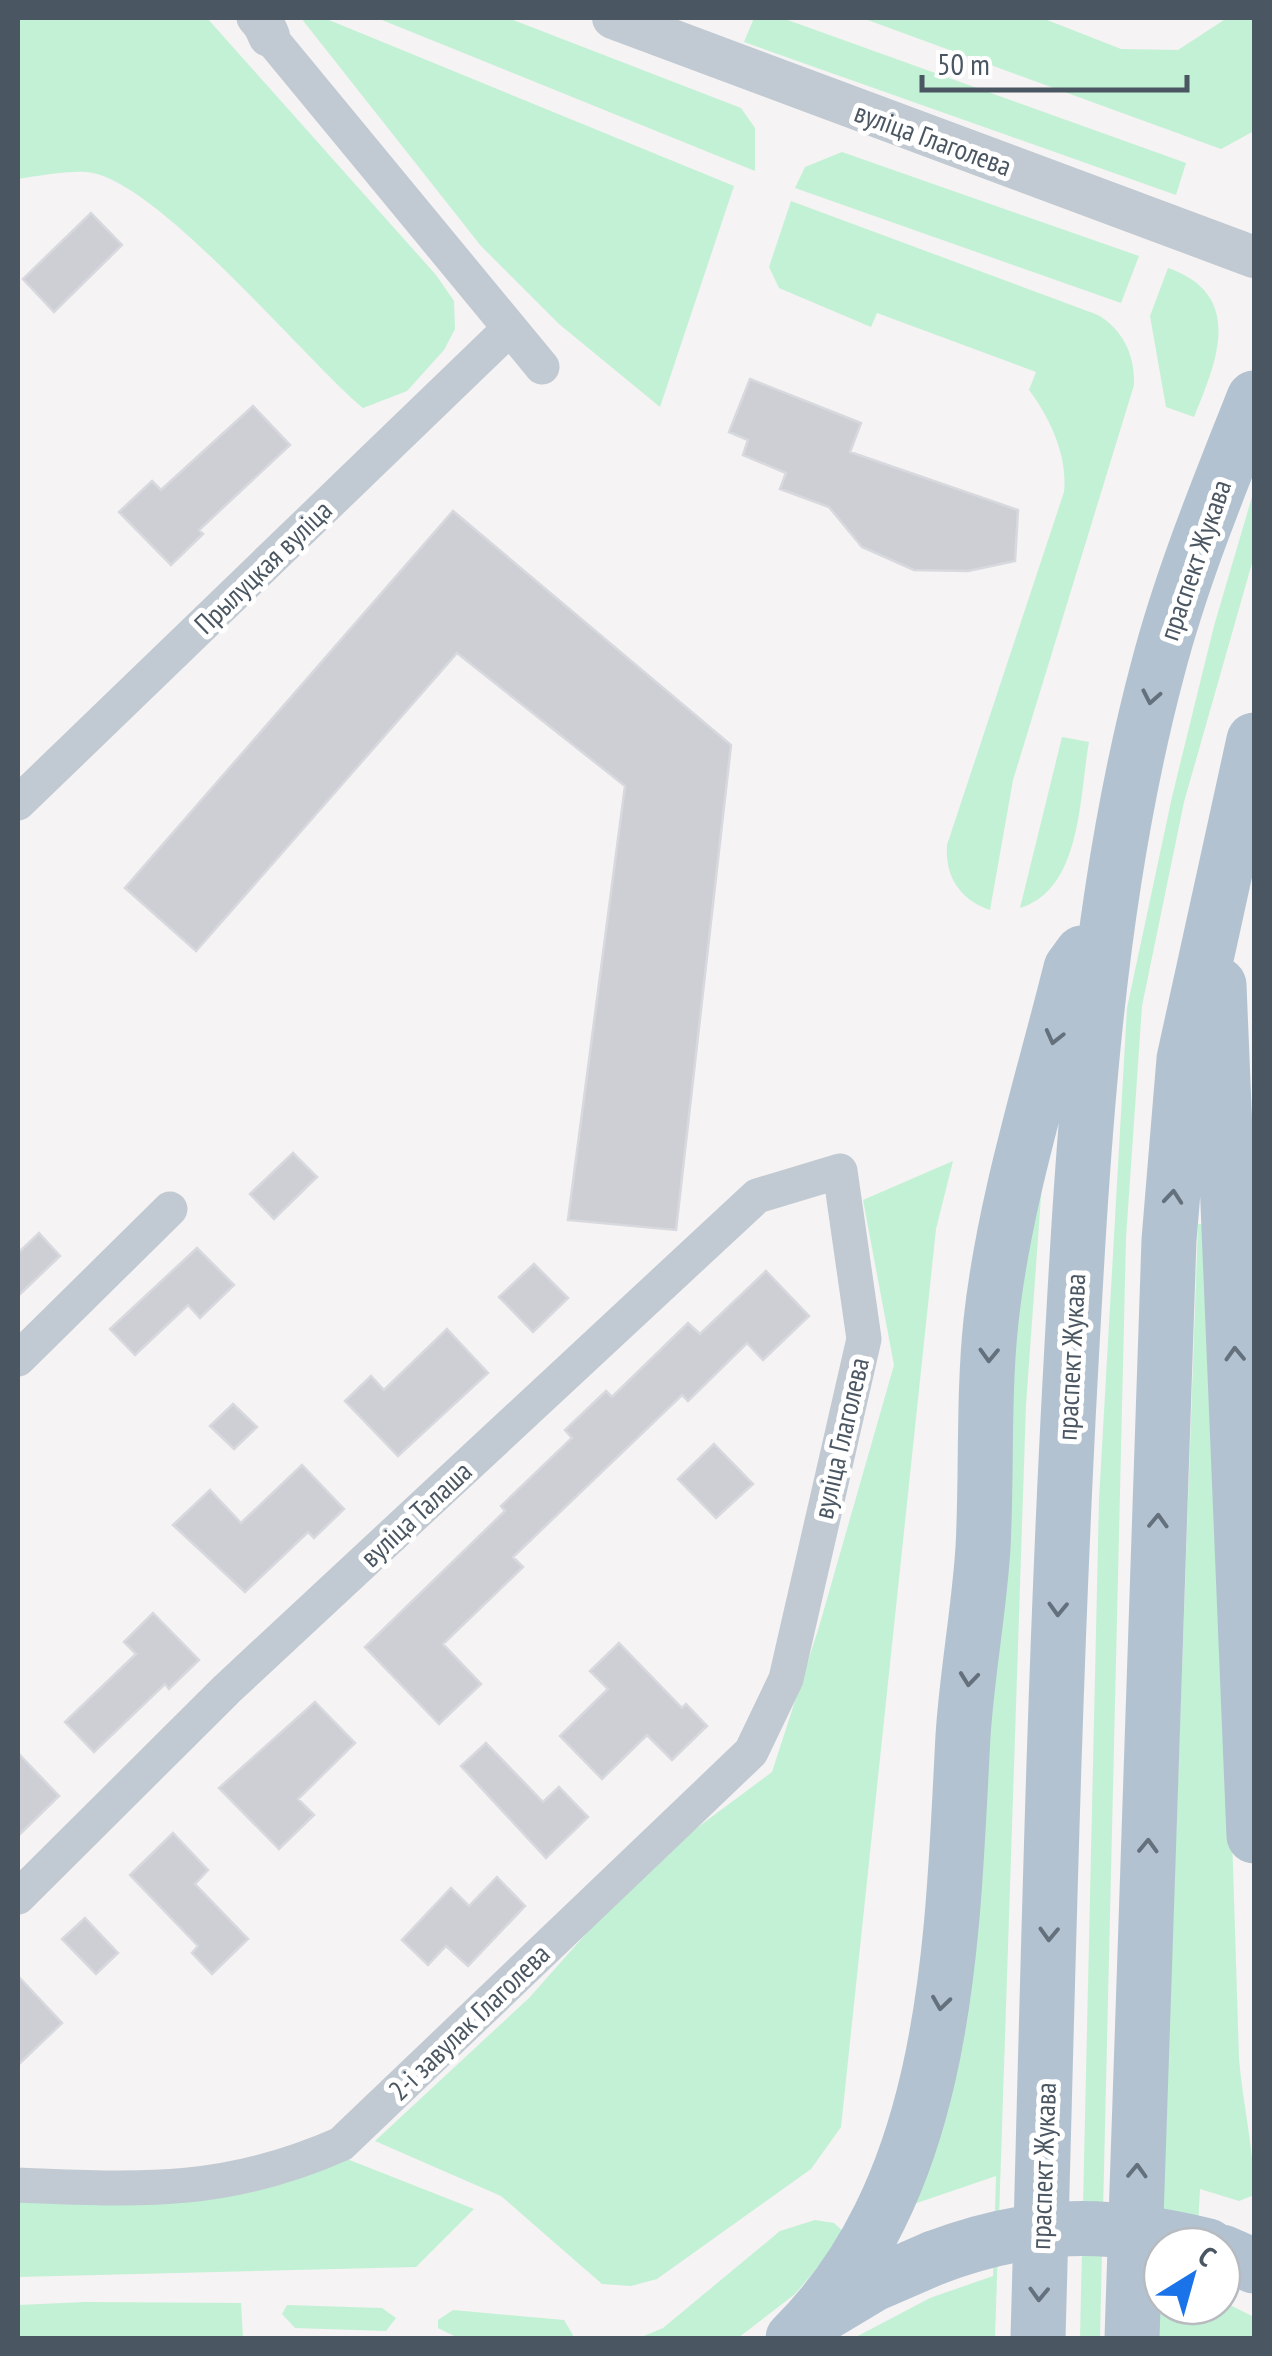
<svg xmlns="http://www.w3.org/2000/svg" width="1272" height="2356" font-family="'PT Sans Narrow',sans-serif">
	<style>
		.green { fill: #c3f1d5 }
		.building { fill: #cdcfd5; stroke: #d7d9de; stroke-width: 2.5 }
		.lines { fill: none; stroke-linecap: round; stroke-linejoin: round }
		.minor { stroke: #c1cad2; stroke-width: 35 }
		.tertiary { stroke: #c1cad2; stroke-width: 42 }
		.primary { stroke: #b3c2d1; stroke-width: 55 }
		.primary-bridge { stroke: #b3c2d1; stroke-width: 55 }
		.oneway { stroke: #64717d }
		.labels { text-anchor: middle; stroke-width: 10; stroke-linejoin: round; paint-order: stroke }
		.street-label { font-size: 28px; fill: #4a5661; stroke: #fff }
	</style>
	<rect width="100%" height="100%" fill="#f5f3f3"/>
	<path class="green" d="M18,18H207L436,275L454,301L455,329L444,350L407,391L363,408C304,359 154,176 86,172C65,171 39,176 18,179Z
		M301,18H324L734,186L660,407L559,324L481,246Z
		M377,18H508L741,108L755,128V171Z
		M754,18H782L1186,163L1176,195L744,42Z
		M862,18H1042L1121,49L1178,50L1227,18H1254V131L1221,149Z
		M842,152L1139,256L1121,303L795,188L805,167Z
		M791,201L1098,315C1123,330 1135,355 1134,385L1013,780L990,910C959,899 945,876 947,845L1064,492C1068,456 1050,418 1029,390L1036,372L877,313L871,327L779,288L769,267Z
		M1168,268C1246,295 1216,363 1194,417L1166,407L1150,316Z
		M1254,490V556L1184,802L1142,1006L1126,1238L1100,2338H1080L1099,1500L1127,1008L1172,797L1214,626Z
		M1062,737L1089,742C1079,797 1082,889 1020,908Z
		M1046,1127L1026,1405L995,2338H854L930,2298L993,2276L996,2176L911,2205L1024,1225Z
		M953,1161L936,1229L841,2127L811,2169L657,2279L631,2286L602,2284L501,2196L375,2141L529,1998L647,1865L772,1772L819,1627L894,1365L863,1200Z
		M1198,1224L1213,1225L1239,2059C1243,2105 1254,2149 1254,2195L1239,2201L1200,2189L1197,2246H1162V2306H1222V2301L1254,2317V2338H1158Z
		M347,2159L474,2209L416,2267L18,2277V2195L208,2200L253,2191Z
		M815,2220L834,2223L846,2234L795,2294L738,2338H639L663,2328L780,2231Z
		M85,2302L241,2303L243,2338H18V2305Z
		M287,2305L382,2308L396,2318L386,2331L295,2328L282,2314Z
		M453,2310L564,2320L573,2335L572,2338L456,2337L438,2328V2320Z"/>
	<path class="building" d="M91,213L122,245L54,312L23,279Z
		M750,379L861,423L850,452L1018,510L1015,561L968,571L914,570L862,547L829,507L780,489L786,473L743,455L748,440L729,432Z
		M253,406L290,445L199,530L203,534L171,565L119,512L152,481L161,490Z
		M453,511L731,745L676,1230L568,1220L625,786L457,653L196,951L125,888Z
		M293,1153L317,1177L274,1219L250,1194Z
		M39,1233L60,1256L18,1296V1253Z
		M197,1248L234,1285L200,1318L188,1305L135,1355L110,1329Z
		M534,1264L568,1298L533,1332L499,1297Z
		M766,1271L809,1316L763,1360L747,1343L688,1401L682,1395L513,1557L523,1567L443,1644L481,1684L439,1724L365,1647L505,1511L501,1506L572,1438L565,1430L606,1391L612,1397L688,1323L700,1334Z
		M447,1329L488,1373L398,1456L345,1401L371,1376L384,1390Z
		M233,1404L257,1427L234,1449L210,1426Z
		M714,1444L753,1484L716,1518L678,1479Z
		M302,1465L344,1509L314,1538L308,1532L245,1592L173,1525L210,1490L241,1523Z
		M153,1613L199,1660L169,1689L165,1684L94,1752L65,1722L136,1654L124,1642Z
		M619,1643L682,1708L686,1704L707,1726L672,1760L647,1735L602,1779L560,1736L608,1689L590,1671Z
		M315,1702L355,1743L298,1799L314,1815L279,1849L219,1788Z
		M486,1743L543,1802L559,1787L588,1817L546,1858L461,1766Z
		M18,1753L59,1796L18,1836Z
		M173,1833L208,1870L195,1884L248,1939L212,1974L192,1953L198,1946L130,1875Z
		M497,1877L525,1906L468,1966L446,1946L428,1965L402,1940L451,1888L469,1906Z
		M85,1918L118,1953L96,1974L62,1939Z
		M18,1976L62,2023L18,2065Z"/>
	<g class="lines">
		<path class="minor" d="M254,18L542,367
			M18,803L508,330
			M18,1359L170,1209
			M18,1897L227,1689L757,1196L840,1171L864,1339L786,1679L751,1752L341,2144C226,2195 141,2190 18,2185"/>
		<path class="tertiary" d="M261,18L269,36
			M613,18L1254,257"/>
		<path class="primary" d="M1219,985L1254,1836
			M1222,2252L1254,2266
			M824,2314L874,2284L934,2258
			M793,2338C950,2183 952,1941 963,1736C967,1673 979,1611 983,1548C987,1473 983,1396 991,1321C1004,1202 1042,1085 1071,968L1082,953
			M1038,2338C1047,2019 1053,1700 1070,1382C1083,1142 1096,900 1158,668C1182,576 1219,487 1254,398
			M1132,2338L1169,1240L1184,1059L1254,740"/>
		<path class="primary-bridge" d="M934,2258C1032,2221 1107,2221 1208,2246"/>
	</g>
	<defs><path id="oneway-chevron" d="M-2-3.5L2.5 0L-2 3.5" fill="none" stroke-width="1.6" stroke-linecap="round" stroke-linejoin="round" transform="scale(2.5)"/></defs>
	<g class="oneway">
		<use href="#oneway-chevron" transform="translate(1151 697) rotate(101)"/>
		<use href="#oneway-chevron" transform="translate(1054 1037) rotate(104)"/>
		<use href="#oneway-chevron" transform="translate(1173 1197) rotate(-85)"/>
		<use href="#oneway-chevron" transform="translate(1235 1354) rotate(-92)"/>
		<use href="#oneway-chevron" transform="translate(989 1355) rotate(92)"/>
		<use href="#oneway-chevron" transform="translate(1158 1521) rotate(-88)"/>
		<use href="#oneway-chevron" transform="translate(1058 1609) rotate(92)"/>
		<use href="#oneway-chevron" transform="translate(969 1679) rotate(96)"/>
		<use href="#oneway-chevron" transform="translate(1148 1846) rotate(-88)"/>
		<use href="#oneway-chevron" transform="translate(1049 1934) rotate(92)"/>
		<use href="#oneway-chevron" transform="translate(941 2003) rotate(98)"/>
		<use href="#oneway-chevron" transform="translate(1137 2171) rotate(-88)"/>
		<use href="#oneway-chevron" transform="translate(1039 2294) rotate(92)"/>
	</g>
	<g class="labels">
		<g class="street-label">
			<text transform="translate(933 139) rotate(20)" y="10">вуліца Глаголева</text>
			<text transform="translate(1195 560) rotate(-71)" y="10">праспект Жукава</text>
			<text transform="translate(263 567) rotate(-44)" y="10">Прылуцкая вуліца</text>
			<text transform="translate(1071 1357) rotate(-87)" y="10">праспект Жукава</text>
			<text transform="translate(841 1438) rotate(-77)" y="10">вуліца Глаголева</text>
			<text transform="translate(416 1514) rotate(-43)" y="10">вуліца Талаша</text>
			<text transform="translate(469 2022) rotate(-44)" y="10">2-і завулак Глаголева</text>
			<text transform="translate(1043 2166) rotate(-88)" y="10">праспект Жукава</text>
		</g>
	</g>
	<rect width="1272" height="2356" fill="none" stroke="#4a5661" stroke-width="40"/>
	<g transform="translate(1192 2276) rotate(37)"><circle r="48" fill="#ffffff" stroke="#b7bbc0" stroke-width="2.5"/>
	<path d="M0-8L18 38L0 25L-18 38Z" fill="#1a73e8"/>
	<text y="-15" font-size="28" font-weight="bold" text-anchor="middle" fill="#4a5661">С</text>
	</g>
	<path d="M922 75v15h265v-15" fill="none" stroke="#4a5661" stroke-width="5"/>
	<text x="937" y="75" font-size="30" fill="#4a5661" stroke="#ffffff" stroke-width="8" paint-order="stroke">50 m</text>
</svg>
